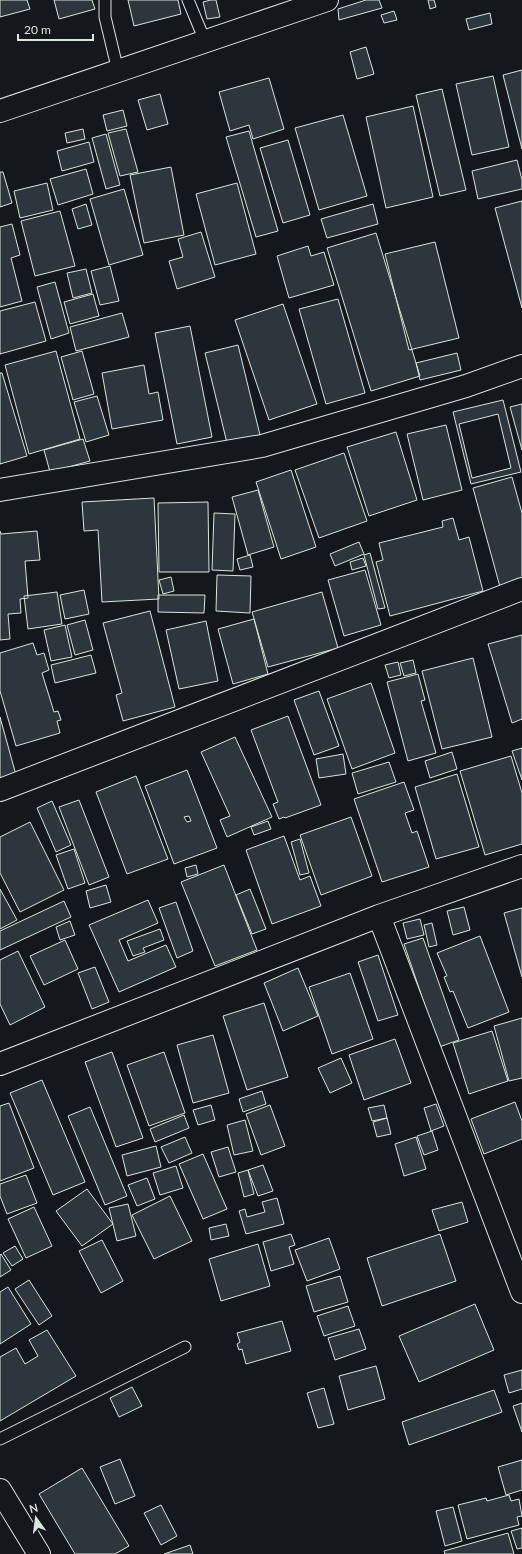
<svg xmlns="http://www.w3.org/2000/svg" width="522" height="1554" font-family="Lato,sans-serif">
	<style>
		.building { fill: #2c363c; stroke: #d8e6dc; fill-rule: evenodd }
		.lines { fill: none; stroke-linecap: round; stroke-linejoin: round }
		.lane-casing { stroke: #d8e6dc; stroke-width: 13 }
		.street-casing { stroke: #d8e6dc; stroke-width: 24 }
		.secondary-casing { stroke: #d8e6dc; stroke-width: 24 }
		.lane { stroke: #14181c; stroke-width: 11 }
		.street { stroke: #14181c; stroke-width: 22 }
		.secondary { stroke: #14181c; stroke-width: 22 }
	</style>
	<rect width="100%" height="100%" fill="#14181c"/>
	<path class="building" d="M0,0H27L30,9L0,17Z
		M54,0H92L95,9L59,19Z
		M128,0H178L181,14L134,26Z
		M211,0H216L220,17L207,19L203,2Z
		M366,0H379L382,8L339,20L338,9Z
		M428,0H434L436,7L430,9Z
		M394,11L397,20L384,23L381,15Z
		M490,13L492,24L469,30L466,19Z
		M366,47L374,74L357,79L350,52Z
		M522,70V149L503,75Z
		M493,76L509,147L472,155L456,84Z
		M269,78L284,129L253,139L249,125L230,131L219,92Z
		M442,89L466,190L440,196L416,95Z
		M160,94L168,124L147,130L138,100Z
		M413,106L433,197L386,208L366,117Z
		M123,110L127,126L107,131L103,115Z
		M343,115L367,196L319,210L295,128Z
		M83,129L85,139L67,143L65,133Z
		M126,129L138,172L120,176L108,133Z
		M249,131L278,231L256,237L226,137Z
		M106,134L120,185L106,189L92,138Z
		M288,140L310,215L283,223L260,148Z
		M89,142L94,162L62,171L57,151Z
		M517,160L522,180V189L478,199L472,171Z
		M171,167L184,235L144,243L130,175Z
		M86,169L93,194L58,205L50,179Z
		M0,172H3L12,203L0,207Z
		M47,183L53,210L20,218L14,191Z
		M237,183L256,254L215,265L196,194Z
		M124,189L143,255L109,265L90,199Z
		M522,201V308L495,208Z
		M86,204L92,225L78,229L72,209Z
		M373,204L378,224L327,238L321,219Z
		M60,211L75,266L35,276L21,221Z
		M12,224L20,255L11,258L22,301L0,307V227Z
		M201,232L215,277L177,289L169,261L183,257L178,239Z
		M376,233L420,376L371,391L327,248Z
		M435,242L459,338L409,350L385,254Z
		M308,246L311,256L324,252L334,285L289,298L277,256Z
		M110,266L119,301L100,305L91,271Z
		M86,269L92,293L73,298L67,273Z
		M55,282L69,333L51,339L37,287Z
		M93,294L99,316L70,324L64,302Z
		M338,299L365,393L326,404L299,309Z
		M35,302L46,341L0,354V311Z
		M283,304L317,404L269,420L235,320Z
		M122,313L129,337L76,351L70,327Z
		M190,326L212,437L177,444L155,333Z
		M238,345L260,435L227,443L205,353Z
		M56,351L80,439L29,454L5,365Z
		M82,351L94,394L73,400L61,357Z
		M457,353L461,370L420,380L416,363Z
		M144,365L149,394L158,392L163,420L112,429L102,373Z
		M0,373H2L27,456L0,464Z
		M97,396L109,435L86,442L74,402Z
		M503,400L521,472L471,484L453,412Z
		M522,404V450L510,407Z
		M498,414L511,468L472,478L459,424Z
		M446,425L462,490L423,500L407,434Z
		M396,432L417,500L369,516L347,447Z
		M83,439L90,461L50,472L44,450Z
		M344,453L367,521L319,538L295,470Z
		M291,470L316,547L281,559L256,482Z
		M512,477L522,513V581L500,587L473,488Z
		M258,490L274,547L248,555L232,497Z
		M154,498L159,599L102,602L98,530L84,531L82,502Z
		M208,502L209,572H159L158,503Z
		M214,513L235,514L233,571L212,570Z
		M453,518L459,540L469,537L483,591L390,616L376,562L383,560L379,543L443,527L442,521Z
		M0,531L1,534L37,531L40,560L25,561L28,598L20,599L21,613L8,614L10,639L0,640Z
		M359,542L364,554L335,566L330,554Z
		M370,553L385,608L378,609L364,555Z
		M250,555L253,567L240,570L237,559Z
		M363,558L366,566L352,570L350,562Z
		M365,570L381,625L344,636L328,580Z
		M217,575L251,576L250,613L216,611Z
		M171,577L174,591L163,594L159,580Z
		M84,590L89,614L65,619L60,595Z
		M57,592L62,624L28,629L24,596Z
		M322,592L338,648L268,667L252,612Z
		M158,595H205L204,613L158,612Z
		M150,611L175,707L123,721L116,695L122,693L103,623Z
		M254,619L268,674L233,684L218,629Z
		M85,620L93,650L75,655L67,625Z
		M206,621L218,681L179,689L166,630Z
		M65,625L72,657L51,661L44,630Z
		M522,635V719L512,723L488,644Z
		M33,643L37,655L44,653L49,670L42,673L54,712L58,711L61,720L57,721L60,733L16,746L0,691V653Z
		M91,655L96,673L55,683L51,665Z
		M473,658L492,737L442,749L422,671Z
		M413,660L416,673L404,676L400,663Z
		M398,662L401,675L389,678L385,665Z
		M418,674L425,700L421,701L436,753L408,761L387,682Z
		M371,683L395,753L352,769L327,699Z
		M319,691L339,746L314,755L294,700Z
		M288,716L321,805L285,818L284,817L279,819L273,804L278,802L251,730Z
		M0,717L16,775L0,779Z
		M235,737L272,817L227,837L220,820L230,816L201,752Z
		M522,748V780L512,751Z
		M452,752L457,769L430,778L425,761Z
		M343,754L346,774L319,778L316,759Z
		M511,756L522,793V844L485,855L460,771Z
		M389,762L396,782L358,794L352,773Z
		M187,770L217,848L174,864L145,786ZM189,816L191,821L187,822L184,817Z
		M457,774L479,847L436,859L415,787Z
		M136,776L168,859L127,874L96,792Z
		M404,782L414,810L405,813L412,833L417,831L429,867L382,882L354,799Z
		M79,800L109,877L89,885L59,807Z
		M52,801L71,845L56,852L37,808Z
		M351,817L372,876L321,895L300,835Z
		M268,821L271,829L254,835L251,827Z
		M30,822L64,890L20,912L0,873V837Z
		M284,836L300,880L310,876L321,906L272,924L246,850Z
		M300,839L309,873L300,875L291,842Z
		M74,849L85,883L68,889L56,855Z
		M196,865L198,874L187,877L185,868Z
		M224,865L257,950L215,966L181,882Z
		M106,885L111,902L90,908L86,891Z
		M0,889L17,920L0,929Z
		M250,889L266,929L252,934L236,895Z
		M148,900L158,923L119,940L128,961L166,945L176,967L119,992L89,925Z
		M64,901L71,917L0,950V931Z
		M176,902L193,951L177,958L159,908Z
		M464,907L470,930L453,935L447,911Z
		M522,908V977L504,913Z
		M420,919L424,935L407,939L403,923Z
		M70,921L75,935L60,940L56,927Z
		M432,923L437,945L429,947L424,925Z
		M160,929L164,940L143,948L145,952L133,956L127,941Z
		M480,936L509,1012L468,1028L453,991L450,992L444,977L447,976L437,953Z
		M423,938L459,1040L439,1047L404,944Z
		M65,940L78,969L44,985L30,956Z
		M18,951L45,1007L10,1025L0,1004V960Z
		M378,955L398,1015L378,1021L358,962Z
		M95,967L109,1002L92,1009L78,973Z
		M298,968L318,1016L283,1031L264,983Z
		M350,973L373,1039L332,1054L309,987Z
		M264,1003L288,1077L247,1090L223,1016Z
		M522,1018V1078L509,1081L494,1026Z
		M492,1031L508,1081L469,1094L453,1043Z
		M213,1035L229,1093L193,1103L177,1045Z
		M395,1039L411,1083L364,1100L349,1055Z
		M112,1052L143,1138L116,1147L85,1062Z
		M164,1052L185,1113L149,1126L127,1065Z
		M341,1058L352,1083L330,1093L318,1068Z
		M42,1080L85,1182L53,1195L10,1093Z
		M262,1091L266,1104L243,1112L239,1099Z
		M515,1102L522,1121V1139L484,1154L471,1119Z
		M9,1103L34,1168L0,1181V1106Z
		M436,1104L444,1126L431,1131L424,1108Z
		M211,1105L215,1120L198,1125L193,1110Z
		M270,1105L285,1146L261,1155L246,1114Z
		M384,1105L387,1118L372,1121L368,1108Z
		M90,1107L127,1196L105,1205L68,1116Z
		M184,1115L189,1128L155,1142L150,1129Z
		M387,1118L391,1134L377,1137L373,1122Z
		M245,1120L253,1151L234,1155L227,1125Z
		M432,1131L438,1150L424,1155L417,1136Z
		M185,1137L192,1153L169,1163L161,1147Z
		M416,1137L426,1169L404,1176L395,1144Z
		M156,1146L161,1167L127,1176L122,1155Z
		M228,1147L236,1172L219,1177L211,1152Z
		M203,1154L227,1209L203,1219L179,1164Z
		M263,1165L273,1191L258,1196L248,1170Z
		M176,1166L183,1188L160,1195L153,1173Z
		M248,1170L254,1194L244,1197L238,1173Z
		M26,1175L37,1203L7,1214L0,1196V1184Z
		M147,1178L155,1199L137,1206L128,1185Z
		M87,1189L113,1224L82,1246L56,1211Z
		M170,1196L192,1241L154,1259L132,1215Z
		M277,1198L284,1224L246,1234L239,1211L245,1209L247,1217L265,1212L262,1202Z
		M462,1202L468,1222L439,1231L432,1210Z
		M128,1204L136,1236L117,1241L109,1208Z
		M34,1207L52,1246L26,1258L8,1219Z
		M226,1224L229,1236L211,1240L209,1228Z
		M291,1234L295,1245L289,1247L294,1264L271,1271L263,1242Z
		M440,1234L456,1281L382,1306L367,1258Z
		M329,1238L340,1269L307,1281L295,1250Z
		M102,1240L123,1281L101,1293L79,1251Z
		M258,1244L270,1286L221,1301L209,1259Z
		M15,1246L23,1259L12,1266L3,1253Z
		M1,1254L11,1270L0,1277V1255Z
		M340,1276L348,1302L314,1312L306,1286Z
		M29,1280L52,1316L39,1325L15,1289Z
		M8,1287L31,1324L0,1344V1292Z
		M475,1304L494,1350L419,1382L399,1336Z
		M348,1306L355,1326L324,1336L317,1316Z
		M282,1321L291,1351L246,1364L242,1349L239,1350L237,1344L240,1342L237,1333Z
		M359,1329L366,1349L335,1360L328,1338Z
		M47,1330L76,1376L0,1421V1357L16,1348L25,1364L38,1356L29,1340Z
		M376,1366L385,1399L348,1410L339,1376Z
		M522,1370V1389L509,1393L504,1375Z
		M132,1387L142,1406L119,1417L110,1398Z
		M324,1388L334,1424L318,1428L307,1393Z
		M494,1390L502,1412L409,1445L402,1422Z
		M522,1403V1432L513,1406Z
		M120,1459L135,1496L115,1504L100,1467Z
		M522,1460V1490L506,1495L498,1467Z
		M82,1468L129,1546L115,1554H75L39,1494Z
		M509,1495L511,1501L519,1499L522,1516L517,1517L519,1525L467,1539L458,1505L486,1498L487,1501Z
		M161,1505L177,1536L161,1545L144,1513Z
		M453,1507L462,1541L445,1546L436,1511Z
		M522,1528V1548L517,1549L511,1531Z
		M508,1533L514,1554H445L444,1551Z
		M190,1545L193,1554H164Z"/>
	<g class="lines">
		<defs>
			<path id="lane" d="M105,0V17L118,71
				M188,0L205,41
				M0,1439L185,1347"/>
			<path id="street" d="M0,490L262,446L466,386L522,366
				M0,790L522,589
				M379,916L522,1292
				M0,1064L379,916L522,866
				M0,1490L39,1554"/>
			<path id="secondary" d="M0,111L327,0"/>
		</defs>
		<use href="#lane" class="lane-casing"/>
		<use href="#street" class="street-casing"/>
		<use href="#secondary" class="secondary-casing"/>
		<use href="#lane" class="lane"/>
		<use href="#street" class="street"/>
		<use href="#secondary" class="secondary"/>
	</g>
	<g transform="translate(36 1518) rotate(346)" stroke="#14181c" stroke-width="3" paint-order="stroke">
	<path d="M0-3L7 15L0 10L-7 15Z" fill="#d8e6dc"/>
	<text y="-6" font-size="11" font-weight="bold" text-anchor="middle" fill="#d8e6dc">N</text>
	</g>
	<path d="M18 34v6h75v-6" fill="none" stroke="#d8e6dc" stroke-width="2"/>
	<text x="24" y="34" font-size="12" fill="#d8e6dc" stroke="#14181c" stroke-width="3" paint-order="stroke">20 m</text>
</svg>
